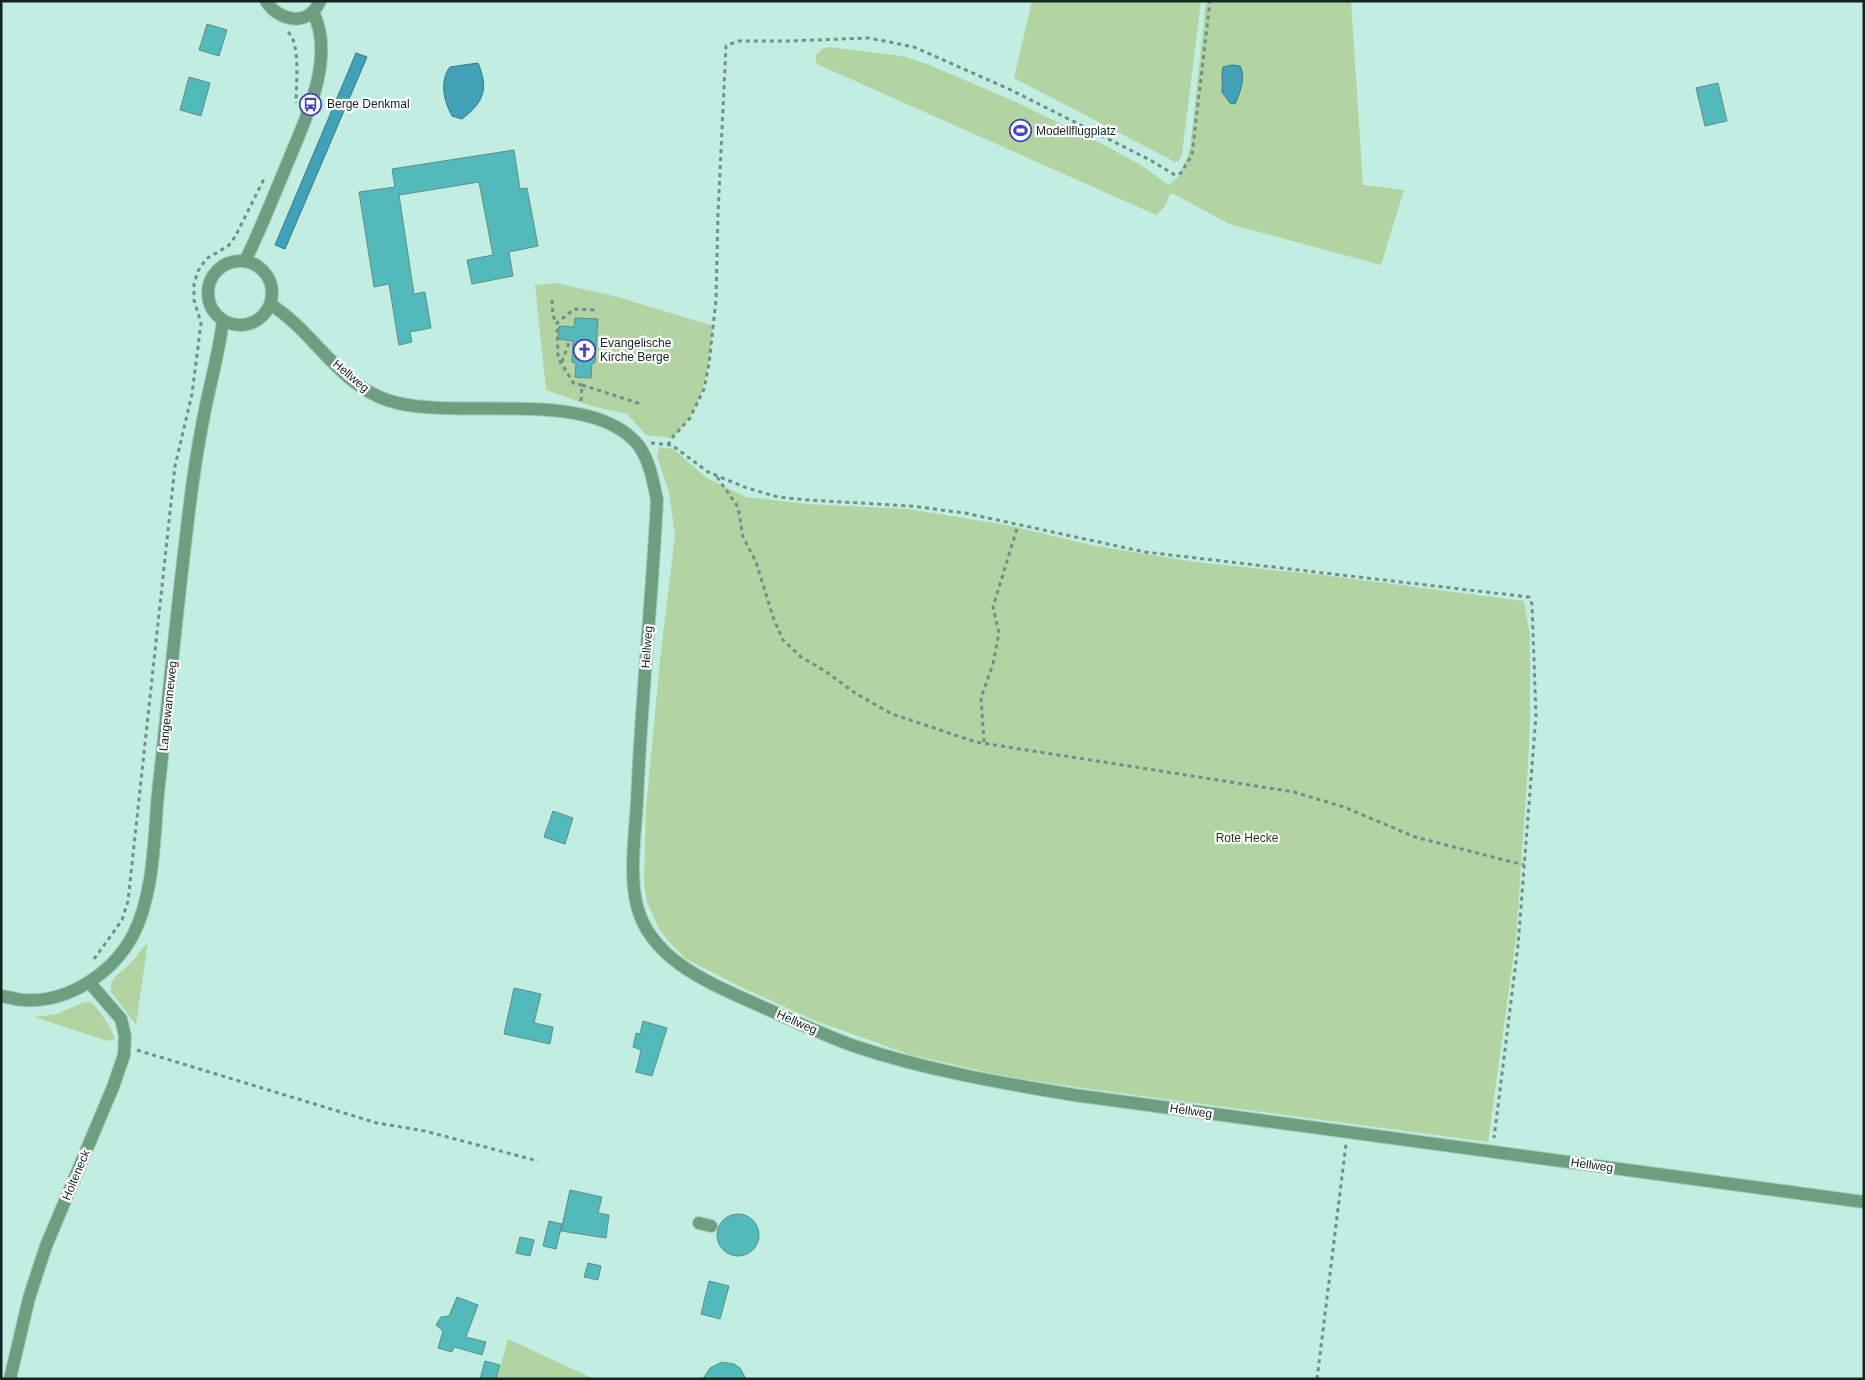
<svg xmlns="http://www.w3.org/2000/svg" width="1865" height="1380" font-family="Arial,sans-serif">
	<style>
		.green { fill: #b2d4a3 }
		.water { fill: #40a1b7; stroke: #337c8a }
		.building { fill: #53babb; stroke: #5f8d8d }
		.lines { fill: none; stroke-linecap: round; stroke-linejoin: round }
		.minor-casing { stroke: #a2cabe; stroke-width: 14 }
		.path { stroke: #709087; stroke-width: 3; stroke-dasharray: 4 4; stroke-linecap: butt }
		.minor { stroke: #6d9e7f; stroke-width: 12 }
		.labels { text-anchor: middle; stroke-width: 4.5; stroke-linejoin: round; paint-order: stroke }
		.poi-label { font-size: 12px; fill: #142521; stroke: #fff; text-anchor: start }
		.street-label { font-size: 12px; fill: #142521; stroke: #fff }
		.park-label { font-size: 12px; fill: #1e390f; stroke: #fff }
	</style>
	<rect width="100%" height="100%" fill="#c1eee1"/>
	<path class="green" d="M1032,1H1201L1182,154L1179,161L1175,162L1014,78Z
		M1206,1H1351L1363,185L1404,190L1381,265L1229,224L1174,194H1170L1165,206L1156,215L819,65L816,62V55L822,49L829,47L902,56L927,64L1016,102L1104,145L1141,165L1169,185L1179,176L1190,150Z
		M556,283L618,297L713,326C709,369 705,407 672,438L646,435L627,414L591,406L546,390L535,285Z
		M659,447L674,449L705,477L746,497L808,504L909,509L1006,525L1096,546L1196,562L1331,576L1524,601L1530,636V721L1528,766L1516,938L1488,1142L1075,1087L1004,1076L911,1055L816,1021L743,988L686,959L669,942L658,927L647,902L644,884L646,809L660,660L675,535L669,492L657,456Z
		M148,942L136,1025L111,992V983L116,976L130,964Z
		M84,1002H91C101,1013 110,1024 115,1039L108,1041L34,1017L57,1014Z
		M508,1339L594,1379H497Z"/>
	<path class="water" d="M356,53L367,57L285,249L275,245Z
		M478,63C489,89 484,102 462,119L452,116C444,101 439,82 450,67Z
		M1232,65L1240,66C1246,77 1240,93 1235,104L1230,103L1222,92C1223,83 1221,75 1223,67Z"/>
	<path class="building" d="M207,24L227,30L219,56L199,50Z
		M189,77L210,83L201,116L180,110Z
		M1718,83L1727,121L1705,126L1696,88Z
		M514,150L520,189L527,188L538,246L509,252L513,276L472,284L467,260L493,255L479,182L399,195L414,294L425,292L431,328L410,332L412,342L399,345L389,284L374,287L359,192L395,187L392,169Z
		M575,318L598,319L595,363H592L591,378L575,377L576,363L572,362L573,341L558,339L559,326L574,327Z
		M553,811L573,818L565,844L544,837Z
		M514,988L541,994L534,1023L553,1027L550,1044L504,1034Z
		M643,1021L667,1028L652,1076L636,1072L641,1050L633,1047L636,1033L640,1034Z
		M570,1190L602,1197L598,1213L609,1215L606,1238L561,1231Z
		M717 1235a21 21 0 1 1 42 0a21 21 0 1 1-42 0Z
		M549,1221L562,1224L556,1249L543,1246Z
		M520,1237L534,1240L530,1256L516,1253Z
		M588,1263L601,1266L598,1280L584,1277Z
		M709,1281L729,1286L720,1319L701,1314Z
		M457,1297L478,1305L466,1337L486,1342L482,1355L454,1347L452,1352L438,1348L443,1331L436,1325L441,1317L449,1316Z
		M485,1361L500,1365L496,1379H480Z
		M722,1362L734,1364L740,1368L746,1379H703L710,1368Z"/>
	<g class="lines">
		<defs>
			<path id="minor" d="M266,1C279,22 309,27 320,1
				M245,261C260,231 272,200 285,169C303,124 337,60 313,12
				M208 293a32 32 0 1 1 64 0a32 32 0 1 1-64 0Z
				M270,304C313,331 339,384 387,400C454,423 592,385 639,446C650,462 653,481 657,500C652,601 641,701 637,802C635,834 629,875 637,906C651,961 712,984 758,1005C790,1019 821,1034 854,1046C926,1070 1000,1083 1074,1095L1864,1202
				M1,996C9,997 17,1000 24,1000C68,1003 113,973 133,935C154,895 154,838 158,793C168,705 176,617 187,528C191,492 196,456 203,420C209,387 219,354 223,320
				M699,1223L711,1226
				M10,1379L29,1298L46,1246L113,1087L124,1055L125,1036L121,1019L89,982"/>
		</defs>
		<use href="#minor" class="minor-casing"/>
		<path class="path" d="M288,32C301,44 296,85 296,103
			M552,300L553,316L557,323
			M562,362L570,340
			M582,385L574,384L558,358L557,323L574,309L595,310
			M581,401L582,385L641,404
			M651,443L672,445L708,472L747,488L778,497L808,500L911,506L965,513L1145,552L1529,597L1532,604L1536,716L1532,766L1518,945L1494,1138
			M668,445L672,438L690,418L704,389L709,364L716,300L718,214L726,46L738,41H788L869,38L914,47L1011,90L1150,160L1175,175L1181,173L1192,155L1210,1
			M717,477L738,507L743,537L756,562L773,617L783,640L801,657L825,671L855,693L892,714L976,742L1294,792L1344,807L1415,837L1524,865
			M984,742L981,698L993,664L999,633L993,607L1018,525
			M94,959L122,920L128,901L175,466L192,394L201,323L194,300V284L198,271L206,259L228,246L235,237L265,177
			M137,1050L377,1123L425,1131L538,1161
			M1317,1379L1346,1144"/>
		<use href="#minor" class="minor"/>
	</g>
	<defs>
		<symbol id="bus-ring" viewBox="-11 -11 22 22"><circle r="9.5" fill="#fff" stroke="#4445bb" stroke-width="1.5"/><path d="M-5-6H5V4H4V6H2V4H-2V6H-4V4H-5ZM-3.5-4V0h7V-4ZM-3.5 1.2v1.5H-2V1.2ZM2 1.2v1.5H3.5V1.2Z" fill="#4445bb"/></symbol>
		<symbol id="stadium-ring" viewBox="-11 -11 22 22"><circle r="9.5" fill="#fff" stroke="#4445bb" stroke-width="1.5"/><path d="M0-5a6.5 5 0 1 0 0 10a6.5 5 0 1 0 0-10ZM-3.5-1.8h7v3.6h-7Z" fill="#4445bb"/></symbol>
		<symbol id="church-ring" viewBox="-11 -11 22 22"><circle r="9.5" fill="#fff" stroke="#4445bb" stroke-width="1.5"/><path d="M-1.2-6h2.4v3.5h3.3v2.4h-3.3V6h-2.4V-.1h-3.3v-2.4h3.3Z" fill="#4445bb"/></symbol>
	</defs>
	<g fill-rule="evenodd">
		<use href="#bus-ring" x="298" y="92" width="25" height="25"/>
		<use href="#stadium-ring" x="1008" y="118" width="25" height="25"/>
		<use href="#church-ring" x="572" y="338" width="25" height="25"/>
	</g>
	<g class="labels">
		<g class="poi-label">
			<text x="327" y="108">Berge Denkmal</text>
			<text x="1036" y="135">Modellflugplatz</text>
			<text x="600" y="347">Evangelische<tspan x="600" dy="14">Kirche Berge</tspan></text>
		</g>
		<g class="street-label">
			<text transform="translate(351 376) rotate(40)" y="4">Hellweg</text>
			<text transform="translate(647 647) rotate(-86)" y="4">Hellweg</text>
			<text transform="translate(168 706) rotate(-84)" y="4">Langewanneweg</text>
			<text transform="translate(797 1022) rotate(24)" y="4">Hellweg</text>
			<text transform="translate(1191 1111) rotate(8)" y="4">Hellweg</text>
			<text transform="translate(1592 1165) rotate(8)" y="4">Hellweg</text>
			<text transform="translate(76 1175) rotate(-67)" y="4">Holteneck</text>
		</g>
		<g class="park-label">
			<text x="1247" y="842">Rote Hecke</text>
		</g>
	</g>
	<rect width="1865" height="1380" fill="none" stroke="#142521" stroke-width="5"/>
</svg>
